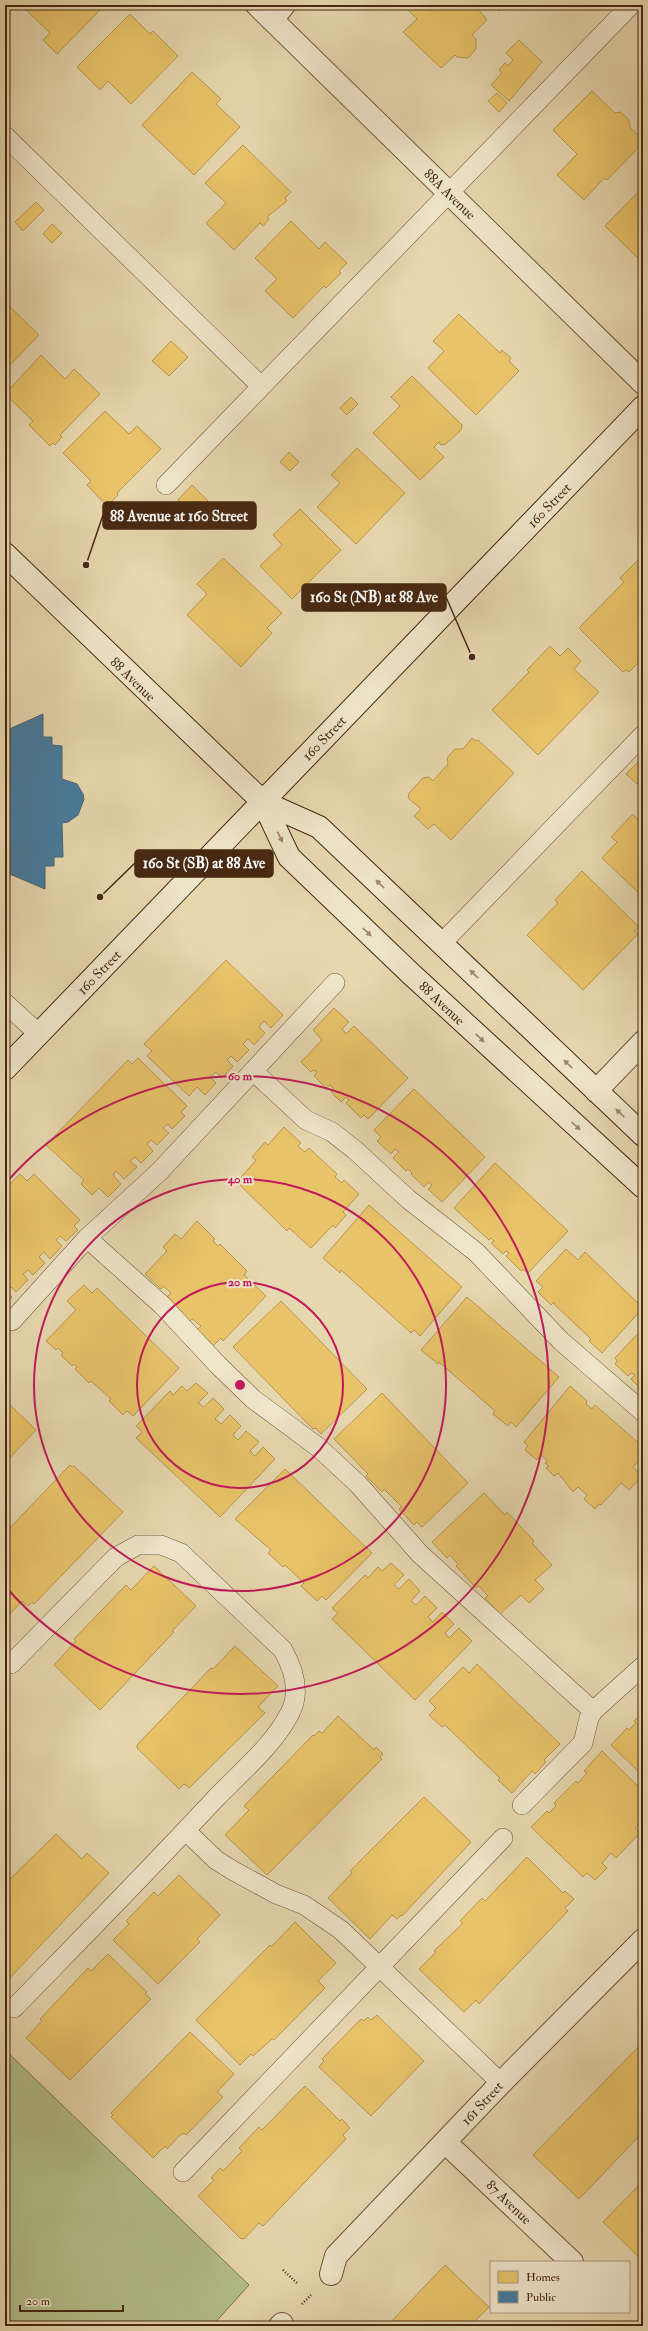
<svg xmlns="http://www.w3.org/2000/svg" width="648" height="2331" font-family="'IM FELL Double Pica',serif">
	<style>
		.green { fill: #b3bf8c; stroke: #7d744e }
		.homes { fill: #e9c46a; stroke: #b8954f }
		.public { fill: #457b9d; stroke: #466273 }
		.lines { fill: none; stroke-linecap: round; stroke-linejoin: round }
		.lane-casing { stroke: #6f5438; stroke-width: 20 }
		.street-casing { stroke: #6f5438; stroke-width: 24 }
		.secondary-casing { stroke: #472811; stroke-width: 24 }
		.path { stroke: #472811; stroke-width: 2.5; stroke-dasharray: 1 2; stroke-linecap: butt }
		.lane { stroke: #efe5ca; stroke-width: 19 }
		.street { stroke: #efe5ca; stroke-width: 22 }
		.secondary { stroke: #efe5ca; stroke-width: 22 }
		.oneway { fill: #9b866e }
		.ring { fill: none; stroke: #c2185b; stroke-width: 2 }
		.labels { text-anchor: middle; stroke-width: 4; stroke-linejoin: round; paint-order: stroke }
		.street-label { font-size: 14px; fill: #472811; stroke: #efe5ca }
		.centre { fill: #c2185b; stroke: #efe5ca; stroke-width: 2 }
		.ring-label { font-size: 12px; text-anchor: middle; font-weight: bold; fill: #c2185b; stroke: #efe5ca; stroke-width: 4; stroke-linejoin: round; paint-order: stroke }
		.leader { fill: none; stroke: #472811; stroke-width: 1.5 }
		.callout-dot { fill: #472811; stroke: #efe5ca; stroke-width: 1.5 }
		.callout { fill: #472811; stroke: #472811; stroke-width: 1.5 }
		.callout-label { font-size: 15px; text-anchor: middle; font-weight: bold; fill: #fff }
	</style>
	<rect width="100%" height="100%" fill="#e7d7ae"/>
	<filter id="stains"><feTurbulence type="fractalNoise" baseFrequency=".005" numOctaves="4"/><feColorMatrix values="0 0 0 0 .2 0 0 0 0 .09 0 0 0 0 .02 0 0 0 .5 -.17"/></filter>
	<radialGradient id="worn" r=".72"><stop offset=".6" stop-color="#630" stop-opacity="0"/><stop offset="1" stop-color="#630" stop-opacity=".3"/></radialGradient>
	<path class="green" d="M5,2050L249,2285L212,2326H5Z"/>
	<path class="homes" d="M21,5H104V6L57,54L43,40L50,33Z
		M403,5H475L487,20L472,35L476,39V49L468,58L457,57L455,55L441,68L403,32L417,19Z
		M493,5H505L499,11Z
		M130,14L150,34L153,31L178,56L131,104L108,81L100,90L77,67Z
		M519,40L542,62L509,101L491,85L502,73L499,70L505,63L508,66L513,60L506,53Z
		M192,72L221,99L216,104L240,127L194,175L142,125Z
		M592,91L615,113L621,112L629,120L630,127L643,140V143L607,180L604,178L584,200L557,175L577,154L553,130Z
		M497,93L507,103L499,112L488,101Z
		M243,145L291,192L285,198L287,201L267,217L269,219L263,226L260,223L234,250L206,223L226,203L205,183Z
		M643,187V263L605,226Z
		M36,202L44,210L23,231L15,222Z
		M291,221L319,249L325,242L347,263L339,271L341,273L326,288L324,286L293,318L265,291L277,279L255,258Z
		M52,224L62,233L52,243L43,234Z
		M9,306L39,335L5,370V311Z
		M459,314L500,353L502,350L511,358L509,361L519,371L476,415L428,368L444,351L433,341Z
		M171,341L188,357L169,376L152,361Z
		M41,355L65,379L74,369L100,394L60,435L62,437L55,445L53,443L50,446L29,425L33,421L5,394Z
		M412,376L462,425L461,430L446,444L441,445L439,442L434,447L444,457L420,480L373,433L400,406L391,397Z
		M351,397L358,404L347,415L340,408Z
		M105,411L129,434L137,426L161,449L117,493L118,495L110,503L109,501L105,504L87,485L91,481L63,453Z
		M357,448L405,493L356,544L317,507L340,483L331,475Z
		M289,452L299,462L290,471L280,462Z
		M192,485L208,501L200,510L195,505L190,511L178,500Z
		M300,509L341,550L292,599L260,566L282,545L273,535Z
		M643,555V658L629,672L626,670L623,672L579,628L624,582L620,578Z
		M223,558L282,613L267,628L272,633L241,667L187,615L207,594L197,584Z
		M550,646L560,656L568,648L581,661L574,669L599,692L538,755L492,710L529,672L527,670Z
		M472,738L476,741L478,740L514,773L451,840L434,824L428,829L414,816L421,809L408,798L409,793L423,778L429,777L433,781L448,764L447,758L455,749H463Z
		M639,761L643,765V777L637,784L626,774Z
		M633,814L638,820L643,815V897L602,858L617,842L611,837Z
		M582,871L639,927L634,931L638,934L583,990L527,935L558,903L555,900Z
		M226,960L283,1015L271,1028L264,1021L259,1027L265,1033L254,1045L248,1039L243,1044L249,1050L237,1062L231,1056L227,1060L233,1066L222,1078L216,1072L210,1077L216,1083L205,1095L197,1087L189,1096L147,1056L152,1051L144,1044Z
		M334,1008L349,1022L342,1029L346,1034L354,1026L408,1078L368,1119L364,1115L361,1118L346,1103L349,1100L346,1097L341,1102L331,1092L334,1089L330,1085L326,1088L314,1076L317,1072L314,1070L311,1072L301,1062L322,1040L313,1030Z
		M138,1058L187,1106L181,1112L185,1116L172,1129L168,1124L163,1128L169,1133L157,1145L151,1140L147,1144L153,1151L141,1163L135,1157L130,1161L137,1167L124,1179L116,1171L113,1175L121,1184L108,1197L99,1188L92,1195L81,1184L84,1180L46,1145L128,1060L132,1064Z
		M414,1089L485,1157L442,1202L428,1189L432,1185L428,1182L424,1187L411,1174L412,1173L408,1169L406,1171L393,1158L399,1152L395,1149L391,1154L377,1141L381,1137L374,1130Z
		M284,1127L301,1143L298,1146L305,1152L309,1148L337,1174L335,1177L342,1183L344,1180L359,1194L343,1212L346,1215L335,1228L333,1225L311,1248L289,1228L287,1231L237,1182L256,1160L252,1157L265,1142L268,1145Z
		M495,1163L568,1231L528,1273L523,1269L521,1271L506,1256L509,1253L506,1251L503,1254L491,1243L494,1241L491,1238L489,1240L454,1208Z
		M20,1174L27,1181L34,1174L80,1220L74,1226L78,1230L66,1241L60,1236L56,1240L62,1246L50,1259L44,1252L39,1257L45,1263L33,1275L28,1270L23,1274L28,1280L16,1292L11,1287L6,1292L12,1297L5,1304V1189Z
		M369,1205L462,1287L420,1336L414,1330L411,1333L341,1270L340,1273L323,1258Z
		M197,1221L215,1239L213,1241L218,1246L220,1244L247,1271L244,1275L266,1296L223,1341L221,1338L213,1346L197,1330L201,1326L192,1319L190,1321L166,1298L171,1293L163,1286L161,1289L145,1274L167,1251L163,1247L175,1234L181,1239Z
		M566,1249L578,1260L585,1252L643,1308L602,1353L589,1341L591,1339L555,1305L554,1302L551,1305L538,1292L543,1287L536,1281Z
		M84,1285L92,1293L97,1288L179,1368L133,1416L127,1411L123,1415L109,1401L111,1399L91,1381L89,1383L75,1369L77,1367L74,1364L72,1366L61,1355L63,1353L58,1348L56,1350L46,1341L76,1310L67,1301Z
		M467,1297L559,1377L516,1427L511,1422L508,1426L493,1414L495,1411L439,1362L438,1364L421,1350Z
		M281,1301L367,1389L321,1434L316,1428L313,1429L233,1347Z
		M643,1328V1391L631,1379L635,1375L631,1373L628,1376L615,1364L617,1361L615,1358Z
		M196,1383L208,1393L198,1403L204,1407L213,1398L224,1409L215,1419L221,1424L230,1415L241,1426L233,1435L238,1440L246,1431L259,1442L250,1451L255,1456L263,1447L275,1459L220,1517L136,1438L142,1432L136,1426L170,1391L173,1395L182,1386L187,1391Z
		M570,1386L587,1401L586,1404L592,1409L595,1405L643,1447V1455L633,1467L642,1476L629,1490L621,1483L601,1505L599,1504L595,1509L584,1499L587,1495L578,1487L573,1492L558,1473L554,1476L546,1468L549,1466L545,1463L548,1461L541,1455L537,1460L525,1450L528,1446L524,1442Z
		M382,1393L468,1483L422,1527L417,1522L414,1525L399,1509L402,1507L384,1489L382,1492L366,1476L368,1474L334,1439Z
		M5,1400L36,1430L5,1463Z
		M70,1465L72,1467L74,1466L123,1512L34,1604L32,1602L28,1606L22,1601L5,1619V1533Z
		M285,1469L372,1553L326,1600L322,1596L317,1601L301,1586L304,1583L285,1565L283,1567L268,1553L271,1550L235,1519Z
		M484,1493L505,1515L507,1512L534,1541L532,1543L552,1565L535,1580L544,1589L529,1603L521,1595L500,1614L485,1598L488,1596L479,1586L476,1588L456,1566L458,1564L450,1555L447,1558L432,1542Z
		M391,1563L404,1575L394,1585L399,1589L409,1579L420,1591L411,1601L416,1605L425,1596L437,1608L428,1617L433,1622L442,1612L454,1624L445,1633L449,1638L459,1628L472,1641L415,1700L332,1619L338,1613L332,1608L365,1575L368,1578L378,1567L382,1571Z
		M154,1566L196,1606L172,1631L174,1632L100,1710L54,1665L76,1641L74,1639L126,1585L131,1590Z
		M235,1646L278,1686L258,1707L265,1713L189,1788L184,1784L179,1789L137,1748V1745L211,1668L213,1669Z
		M477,1664L560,1744L544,1760L546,1762L535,1774L532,1771L512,1793L498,1780L500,1778L445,1725L442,1727L429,1715L436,1708L429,1701L463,1667L469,1673Z
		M643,1712V1776L611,1745L627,1728L629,1730L636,1723L634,1721Z
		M338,1716L374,1750L376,1747L383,1754L380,1757L382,1759L267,1875L225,1835L249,1810L244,1806L313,1735L314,1736L319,1731L322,1733Z
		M602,1751L643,1791V1819L635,1828L640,1833L616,1858L611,1853L602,1863L607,1868L595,1880L587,1873L583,1877L531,1827L547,1811L549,1813L556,1806L554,1803L576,1781L578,1783L587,1773L584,1771Z
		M424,1797L471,1842L402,1916L401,1915L397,1919L392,1915L370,1939L328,1898L352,1873L350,1871Z
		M56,1834L82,1859L87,1853L109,1873L5,1983V1884Z
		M527,1857L563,1893L565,1891L574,1899L565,1908L568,1911L479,2004L476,2000L464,2012L419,1969L436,1952L434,1951L463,1923L460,1921L482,1898L485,1901Z
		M179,1875L220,1915L197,1939L200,1942L158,1984L113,1940L129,1924L126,1921L154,1892L158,1896Z
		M295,1922L336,1963L318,1981L325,1988L274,2040L272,2039L253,2056L251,2054L240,2065L196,2020L270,1945L271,1947Z
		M108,1954L147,1992L145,1994L151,1999L70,2080L26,2038L42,2021L40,2019L88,1968L91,1971Z
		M377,2015L424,2061L371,2116L319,2067L324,2061L322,2059L361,2019L364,2021L368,2017L371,2020Z
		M190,2032L234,2074L217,2092L223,2097L186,2135L184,2133L179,2136L167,2149L165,2146L153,2158L111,2117L113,2115L111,2113Z
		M643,2042V2132L579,2199L533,2155Z
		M305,2086L340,2121L342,2119L350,2128L343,2135L346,2139L263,2226L259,2223L244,2239L240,2238L198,2196L214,2180L211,2178L220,2168L223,2171L242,2151L239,2148L259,2127L262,2130Z
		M643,2181V2261L603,2222Z
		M445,2265L489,2307L470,2326H387Z"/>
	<path class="public" d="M43,714V737H52V745L62,746V779L77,784L83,794L84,799L78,815L68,822L62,823L63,857H54V866H45V889L5,872V731Z"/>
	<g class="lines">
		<defs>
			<path id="lane" d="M5,136L261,386
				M166,485L631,5
				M441,944L643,735
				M5,1003L39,1034
				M253,1071L306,1120L332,1132L355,1150L408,1199L476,1252L561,1341L643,1412
				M87,1238L162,1305L218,1365L253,1399L318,1447L358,1484L420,1554L593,1711
				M12,1321L87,1238L159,1172L335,983
				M5,1658L11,1664L116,1557L138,1545H161L181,1553L283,1650C293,1668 301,1692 290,1713C273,1746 240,1773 215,1799C149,1870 81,1939 14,2008
				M522,1805L583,1743L589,1718L593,1711L643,1666
				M186,1831L216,1860L232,1870L276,1894L304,1905L341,1930L501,2083
				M183,2172L503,1838"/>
			<path id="street" d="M257,5L643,383
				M272,20L284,5
				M596,1091L643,1042
				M445,2142L572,2262
				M331,2274L336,2256L501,2083L643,1940
				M280,2326L282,2324"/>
			<path id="secondary" d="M5,554L263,802L319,827L643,1135
				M263,802L289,857L410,973L643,1187
				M5,1069L643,407"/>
		</defs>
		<use href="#lane" class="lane-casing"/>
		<use href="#street" class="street-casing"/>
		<use href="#secondary" class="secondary-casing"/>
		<path class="path" d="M283,2270L297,2283
			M302,2304L311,2295"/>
		<use href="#lane" class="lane"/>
		<use href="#street" class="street"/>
		<use href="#secondary" class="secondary"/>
	</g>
	<defs><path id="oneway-solid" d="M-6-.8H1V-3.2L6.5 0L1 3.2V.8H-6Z"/></defs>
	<g class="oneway">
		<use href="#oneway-solid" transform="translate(280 837) rotate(64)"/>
		<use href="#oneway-solid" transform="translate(380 884) rotate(-136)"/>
		<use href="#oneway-solid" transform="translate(367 932) rotate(44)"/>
		<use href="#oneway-solid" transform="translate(474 974) rotate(-136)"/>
		<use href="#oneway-solid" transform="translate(480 1038) rotate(43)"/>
		<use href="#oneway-solid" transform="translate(568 1064) rotate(-136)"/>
		<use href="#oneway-solid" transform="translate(620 1113) rotate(-137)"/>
		<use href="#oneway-solid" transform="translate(576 1126) rotate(42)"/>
	</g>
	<g class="ring">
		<circle cx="240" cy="1385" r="103"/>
		<circle cx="240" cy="1385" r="206"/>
		<path d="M5 1184A309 309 0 1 1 5 1586"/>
	</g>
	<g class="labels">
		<g class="street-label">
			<text transform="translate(450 194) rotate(44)" y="5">88A Avenue</text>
			<text transform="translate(549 505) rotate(-46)" y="5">160 Street</text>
			<text transform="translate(133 679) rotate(44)" y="5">88 Avenue</text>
			<text transform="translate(324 738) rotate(-46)" y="5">160 Street</text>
			<text transform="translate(99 972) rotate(-46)" y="5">160 Street</text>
			<text transform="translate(442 1003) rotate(43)" y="5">88 Avenue</text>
			<text transform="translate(482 2103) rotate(-47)" y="5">161 Street</text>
			<text transform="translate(509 2202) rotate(44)" y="5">87 Avenue</text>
		</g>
	</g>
	<circle cx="240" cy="1385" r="6" class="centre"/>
	<g class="ring-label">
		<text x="240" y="1080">60 m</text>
		<text x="240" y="1183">40 m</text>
		<text x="240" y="1286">20 m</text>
	</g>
	<path class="leader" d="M86 565L103 515M472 657L446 597M100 897L135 863"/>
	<g class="callout-dot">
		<circle cx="86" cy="565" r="4"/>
		<circle cx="472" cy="657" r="4"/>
		<circle cx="100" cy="897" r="4"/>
	</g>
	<g class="callout">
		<rect x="103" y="502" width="153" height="27" rx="4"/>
		<rect x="302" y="584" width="144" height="27" rx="4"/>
		<rect x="135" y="850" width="138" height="27" rx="4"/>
	</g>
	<g class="callout-label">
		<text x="179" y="521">88 Avenue at 160 Street</text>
		<text x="374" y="602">160 St (NB) at 88 Ave</text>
		<text x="204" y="868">160 St (SB) at 88 Ave</text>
	</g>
	<rect width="648" height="2331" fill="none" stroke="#e7d7ae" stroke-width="20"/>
	<rect x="6" y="6" width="636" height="2319" fill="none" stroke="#472811" stroke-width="2"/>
	<rect x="10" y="10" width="628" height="2311" fill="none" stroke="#472811"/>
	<rect x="490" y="2261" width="140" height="52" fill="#efe5ca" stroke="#ac9980"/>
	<rect x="498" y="2271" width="20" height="12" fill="#e9c46a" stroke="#ac9980"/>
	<text x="526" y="2281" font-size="12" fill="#472811">Homes</text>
	<rect x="498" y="2291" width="20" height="12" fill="#457b9d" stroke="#ac9980"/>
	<text x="526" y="2301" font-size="12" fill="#472811">Public</text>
	<path d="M20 2305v6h103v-6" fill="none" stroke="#472811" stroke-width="2"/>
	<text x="26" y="2305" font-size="12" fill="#472811" stroke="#efe5ca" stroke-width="3" paint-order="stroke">20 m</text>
	<rect width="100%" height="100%" filter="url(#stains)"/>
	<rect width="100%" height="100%" fill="url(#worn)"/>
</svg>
